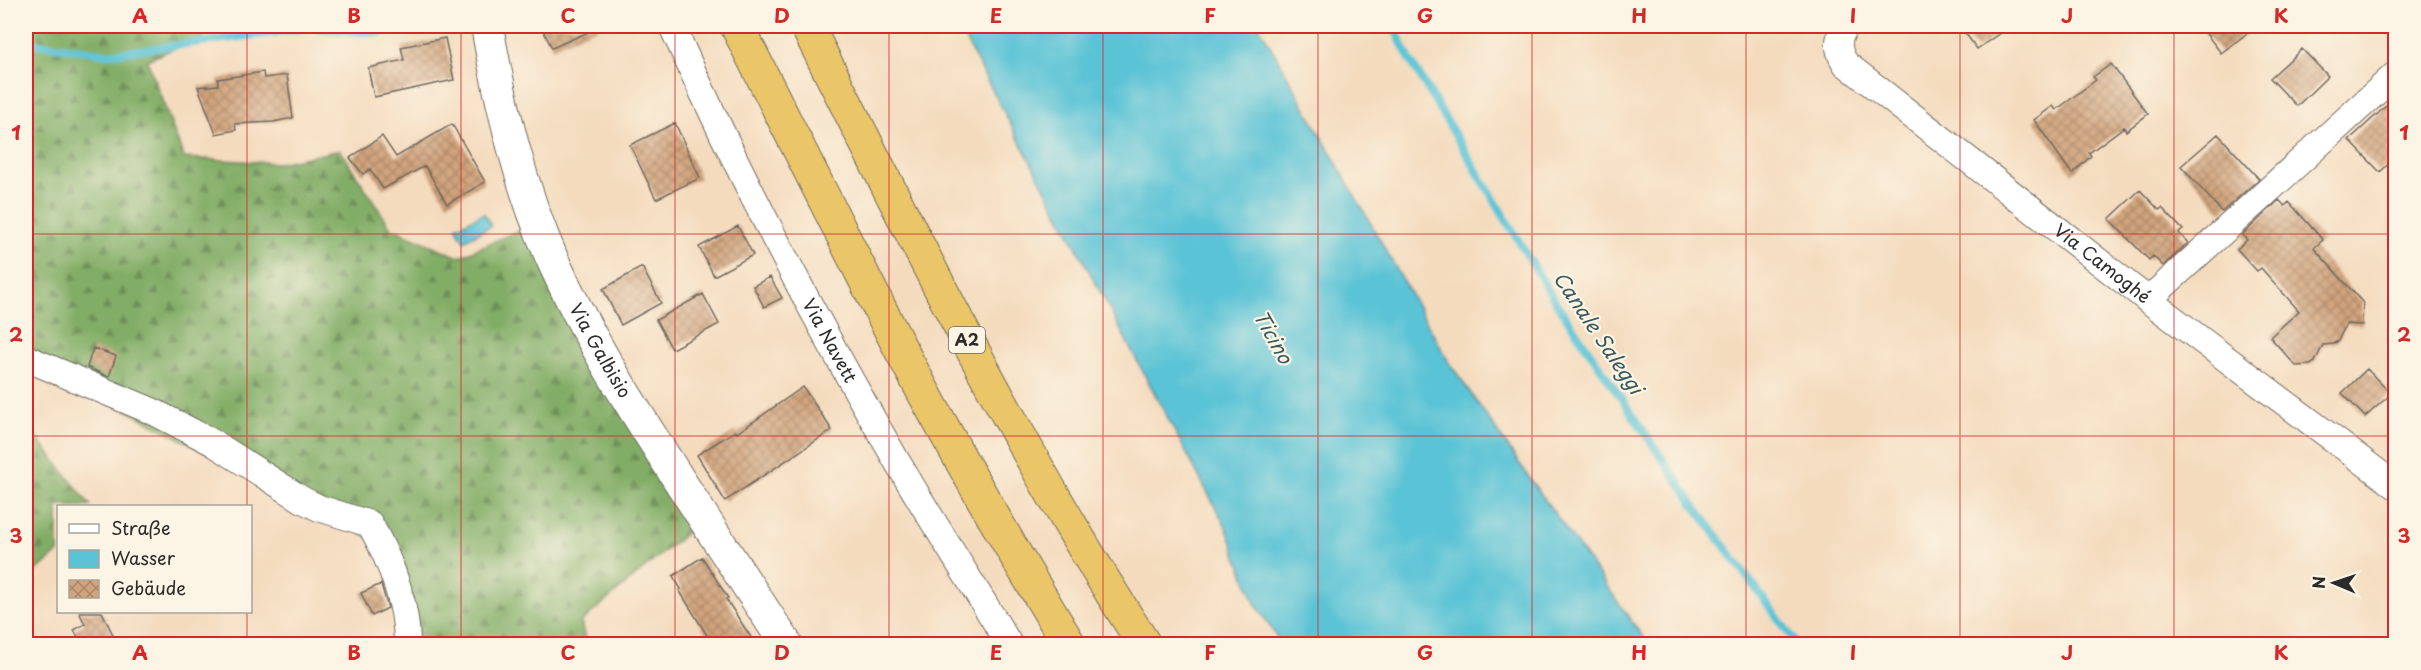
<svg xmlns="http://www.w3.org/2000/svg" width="2421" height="670" font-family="'Playpen Sans',sans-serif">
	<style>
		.forest { fill: url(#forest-firs); stroke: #566c48; stroke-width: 1.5 }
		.water { fill: #5ac3d6; stroke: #427780; stroke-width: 1.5 }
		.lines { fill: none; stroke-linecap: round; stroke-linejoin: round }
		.stream { stroke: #5ac3d6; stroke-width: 8 }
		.building { fill: url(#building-cross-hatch) }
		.minor-casing { stroke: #71695e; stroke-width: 28 }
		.tertiary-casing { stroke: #71695e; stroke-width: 34 }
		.motorway-casing { stroke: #71695e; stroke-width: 35 }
		.minor { stroke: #fff; stroke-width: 26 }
		.tertiary { stroke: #fff; stroke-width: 32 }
		.motorway { stroke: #ebc669; stroke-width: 33 }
		.grid { fill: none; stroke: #d62828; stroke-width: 1.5; stroke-opacity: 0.55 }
		.labels { text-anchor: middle; stroke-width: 4.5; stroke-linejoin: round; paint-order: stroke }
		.shield { fill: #fcf5e5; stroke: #6a6863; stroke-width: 1.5 }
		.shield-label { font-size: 16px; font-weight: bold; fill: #2b2b2b }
		.street-label { font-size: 18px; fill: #2b2b2b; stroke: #fcf5e5 }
		.water-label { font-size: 20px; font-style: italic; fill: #39595e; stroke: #fcf5e5 }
		.neatline { fill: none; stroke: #d62828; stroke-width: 2 }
		.grid-label { font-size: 20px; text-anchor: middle; font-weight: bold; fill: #d62828 }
	</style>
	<defs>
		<pattern id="forest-firs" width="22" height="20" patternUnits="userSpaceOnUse" patternTransform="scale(1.5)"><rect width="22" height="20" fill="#82ad66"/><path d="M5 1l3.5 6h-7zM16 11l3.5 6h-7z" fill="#6b8d54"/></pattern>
		<pattern id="building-cross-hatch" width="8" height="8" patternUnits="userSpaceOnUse" patternTransform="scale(1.5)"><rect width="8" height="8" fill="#d1a47d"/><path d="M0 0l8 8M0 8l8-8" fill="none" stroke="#aa8667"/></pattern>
	</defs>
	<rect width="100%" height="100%" fill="#fcf5e5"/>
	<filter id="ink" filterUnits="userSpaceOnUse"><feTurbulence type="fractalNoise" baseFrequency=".0167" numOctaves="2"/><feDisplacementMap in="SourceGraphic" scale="12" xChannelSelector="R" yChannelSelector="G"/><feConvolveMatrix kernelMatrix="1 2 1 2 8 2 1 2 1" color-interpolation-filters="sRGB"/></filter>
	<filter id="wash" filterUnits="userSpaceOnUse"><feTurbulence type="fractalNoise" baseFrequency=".008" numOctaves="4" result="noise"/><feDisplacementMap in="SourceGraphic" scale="24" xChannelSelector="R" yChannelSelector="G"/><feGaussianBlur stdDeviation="1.35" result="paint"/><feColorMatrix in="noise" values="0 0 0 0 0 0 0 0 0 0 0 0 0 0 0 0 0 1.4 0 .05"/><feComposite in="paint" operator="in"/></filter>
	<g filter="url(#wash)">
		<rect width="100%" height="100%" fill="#f4dbbe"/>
		<path class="forest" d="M26,26H227L147,60L184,158L279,163L340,150L391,228L459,257L537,222L704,518L581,622L586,644H407L380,543L26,358Z
			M26,424L91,506H58V553L26,579Z"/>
		<path class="water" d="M958,26H1259L1449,362L1535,486L1648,644H1281L1255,603L1226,527Z
			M484,213L491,226L464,241L456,227Z"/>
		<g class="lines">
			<path class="stream" d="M1393,26L1409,58L1553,298L1694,505L1797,644
				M26,42L108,54L310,28L380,33L396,26"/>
		</g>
		<g id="blocks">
			<path class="building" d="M541,26H602L552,48Z
				M1960,26H2010L1977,49Z
				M2200,26H2257L2221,53Z
				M445,38L454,80L374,97L368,68L404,60L401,47Z
				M2302,49L2328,76L2297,106L2270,78Z
				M2111,64L2148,114L2126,131L2124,127L2089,153L2091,156L2072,174L2034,120L2053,106L2056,110L2096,80L2093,77Z
				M263,72L264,78L287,75L293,118L273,122L235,124L236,130L216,134L198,87L218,85V79Z
				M2396,97V157L2380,172L2349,140Z
				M675,123L700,178L656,199L630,145Z
				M452,124L485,182L447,204L425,166L383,189L370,169L363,174L350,158L382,136L396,157Z
				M2218,134L2259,179L2222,212L2181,166Z
				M2140,190L2159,210L2162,208L2183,230L2179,233L2188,243L2163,266L2153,256L2149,260L2109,219Z
				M2279,200L2285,206L2289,202L2323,240L2314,248L2363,303L2362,325L2346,324L2338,341L2333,344L2323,345L2315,362L2310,365L2296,366L2270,337L2299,311L2261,268L2257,271L2237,249L2247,240L2242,235Z
				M738,226L753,255L714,276L699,247Z
				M642,267L661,303L621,325L603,289Z
				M770,277L782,298L764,307L753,286Z
				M703,294L719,324L672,349L656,320Z
				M93,348L116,356L109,377L87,367Z
				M2367,369L2391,394L2365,417L2342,393Z
				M803,387L832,430L725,501L697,455L735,431L737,433Z
				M702,557L728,598L726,599L756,645H713L679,590L681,589L673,576Z
				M381,584L388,608L372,616L361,593Z
				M79,612H102L118,645H82L74,630L85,624Z"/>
		</g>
	</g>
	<g filter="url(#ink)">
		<use href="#blocks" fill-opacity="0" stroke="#71695e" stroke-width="1.5"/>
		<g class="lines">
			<defs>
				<g id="minor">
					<path id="s1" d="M672,26C738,173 814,318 895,458C932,521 971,582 1009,644"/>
					<path id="s2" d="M1846,26C1836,39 1837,51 1846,64L2148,300L2396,486"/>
					<path d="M2148,300L2396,74"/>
					<path d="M26,358L154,412L212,442L303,500L319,508L370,524C390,560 407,603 407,644"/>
				</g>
				<g id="tertiary">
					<path id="s3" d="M487,26C501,105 520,187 553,261C584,330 624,394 665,458C705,521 746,583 786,644"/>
				</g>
				<path id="motorway" d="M737,26C786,122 834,220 884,317C941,429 1004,537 1069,644
					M807,26C913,236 1016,447 1144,644"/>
			</defs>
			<use href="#minor" class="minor-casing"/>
			<use href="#tertiary" class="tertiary-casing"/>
			<use href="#motorway" class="motorway-casing"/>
			<use href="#minor" class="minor"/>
			<use href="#tertiary" class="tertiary"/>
			<use href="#motorway" class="motorway"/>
		</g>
	</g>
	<path class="grid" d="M247,26V506M461,26V644M675,26V644M889,26V644M1103,26V644M1318,26V644M1532,26V644M1746,26V644M1960,26V644M2174,26V644M26,234H2396M26,436H2396M247,612V644"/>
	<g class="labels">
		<rect class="shield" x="949" y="327" width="36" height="26" rx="4.5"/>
		<g class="shield-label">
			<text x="967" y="346">A2</text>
		</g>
		<g class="street-label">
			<text dy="6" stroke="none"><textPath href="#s2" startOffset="366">Via Camoghé</textPath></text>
			<text dy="6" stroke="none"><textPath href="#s1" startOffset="352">Via Navett</textPath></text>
			<text dy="6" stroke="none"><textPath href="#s3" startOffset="346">Via Galbisio</textPath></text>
		</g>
		<g class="water-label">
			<text transform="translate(1598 333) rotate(56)" y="7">Canale Saleggi</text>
			<text transform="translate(1273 337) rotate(61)" y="7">Ticino</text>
		</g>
	</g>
	<rect width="2421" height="670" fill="none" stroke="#fcf5e5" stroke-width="66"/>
	<rect x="57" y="505" width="195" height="108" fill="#fcf5e5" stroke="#a8a49b" stroke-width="1.5"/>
	<rect x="69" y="524" width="30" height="9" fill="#ffffff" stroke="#a8a49b" stroke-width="1.5"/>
	<text x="111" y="535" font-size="18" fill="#2b2b2b">Straße</text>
	<rect x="69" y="550" width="30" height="18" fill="#5ac3d6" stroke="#a8a49b" stroke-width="1.5"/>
	<text x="111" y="565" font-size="18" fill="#2b2b2b">Wasser</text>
	<rect x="69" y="580" width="30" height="18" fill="url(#building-cross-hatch)" stroke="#a8a49b" stroke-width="1.5"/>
	<text x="111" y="595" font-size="18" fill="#2b2b2b">Gebäude</text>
	<g transform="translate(2334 583) rotate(272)" stroke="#fcf5e5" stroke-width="4.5" paint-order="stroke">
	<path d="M0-4.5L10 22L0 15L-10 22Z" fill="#2b2b2b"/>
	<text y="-9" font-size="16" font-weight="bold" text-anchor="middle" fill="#2b2b2b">N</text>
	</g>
	<rect x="33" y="33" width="2355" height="604" class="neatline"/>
	<g class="grid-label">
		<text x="140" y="23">A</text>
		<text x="354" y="23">B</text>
		<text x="568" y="23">C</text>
		<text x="782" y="23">D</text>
		<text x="996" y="23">E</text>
		<text x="1210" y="23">F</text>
		<text x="1425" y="23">G</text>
		<text x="1639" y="23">H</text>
		<text x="1853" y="23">I</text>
		<text x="2067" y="23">J</text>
		<text x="2281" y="23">K</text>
		<text x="16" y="140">1</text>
		<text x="2404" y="140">1</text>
		<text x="16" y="342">2</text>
		<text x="2404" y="342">2</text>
		<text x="16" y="543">3</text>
		<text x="2404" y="543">3</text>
		<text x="140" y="660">A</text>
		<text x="354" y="660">B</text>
		<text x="568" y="660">C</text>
		<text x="782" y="660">D</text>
		<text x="996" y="660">E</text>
		<text x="1210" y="660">F</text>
		<text x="1425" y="660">G</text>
		<text x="1639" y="660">H</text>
		<text x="1853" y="660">I</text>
		<text x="2067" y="660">J</text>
		<text x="2281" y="660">K</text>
	</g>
</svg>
